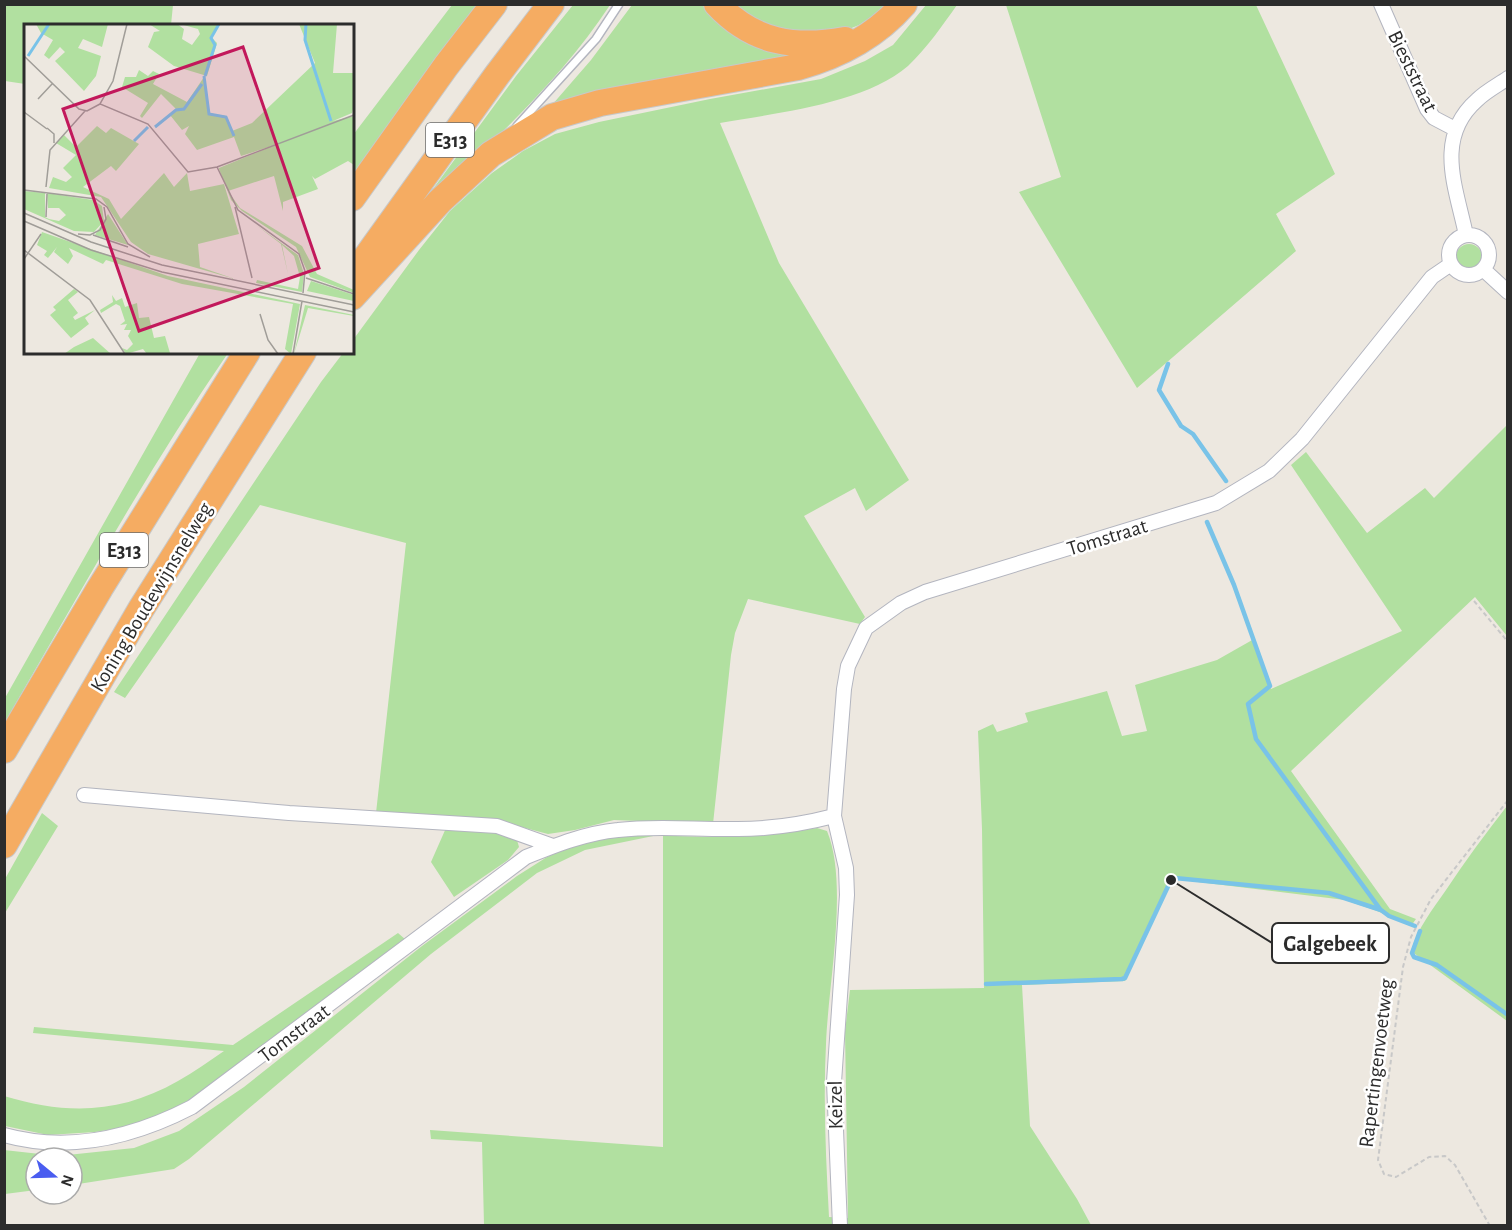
<svg xmlns="http://www.w3.org/2000/svg" width="1512" height="1230" font-family="'Alegreya Sans',sans-serif">
	<style>
		.green { fill: #b1e0a0 }
		.lines { fill: none; stroke-linecap: round; stroke-linejoin: round }
		.stream { stroke: #79c3e8; stroke-width: 4.5 }
		.service-casing { stroke: #b3b5bf; stroke-width: 10 }
		.minor-casing { stroke: #b3b5bf; stroke-width: 16 }
		.motorway-casing { stroke: #c8c8c8; stroke-width: 28 }
		.path { stroke: #c8c8c8; stroke-width: 2; stroke-dasharray: 4.5 3; stroke-linecap: butt }
		.service { stroke: #fff; stroke-width: 7 }
		.minor { stroke: #fff; stroke-width: 14 }
		.motorway { stroke: #f5ac62; stroke-width: 26 }
		.labels { text-anchor: middle; stroke-width: 5; stroke-linejoin: round; paint-order: stroke }
		.shield { fill: #fff; stroke: #6b6b6b; stroke-width: 1.5 }
		.shield-label { font-size: 20px; font-weight: bold; fill: #2c2c2c }
		.street-label { font-size: 21px; fill: #2c2c2c; stroke: #fff }
		.inset-river { fill: none; stroke: #79c3e8; stroke-width: 3 }
		.inset-road { fill: none; stroke: #a09d98; stroke-width: 1.5 }
		.view { fill: #c2185b; fill-opacity: 0.15; stroke: #c2185b; stroke-width: 3 }
		.inset-edge { fill: none; stroke: #2c2c2c; stroke-width: 3 }
		.leader { fill: none; stroke: #2c2c2c; stroke-width: 2 }
		.callout-dot { fill: #2c2c2c; stroke: #fff; stroke-width: 2 }
		.callout { fill: #fff; stroke: #2c2c2c; stroke-width: 2 }
		.callout-label { font-size: 22px; text-anchor: middle; font-weight: bold; fill: #2c2c2c }
	</style>
	<rect width="100%" height="100%" fill="#ede8e0"/>
	<path class="green" d="M5,4H173V5L171,25L26,26L25,84L5,81Z
		M452,5H481L353,175V135Z
		M573,5H610C556,87 479,154 408,223L516,76Z
		M632,5H707L820,53L545,113L591,60Z
		M733,5H886L877,13L859,25L837,34L814,37L757,23Z
		M926,5H957C942,26 927,48 908,66C864,104 776,113 720,123L779,263L909,480L866,511L855,488L804,516L865,617L860,624L748,599L735,633L731,655L713,824L614,820L575,830L548,834L499,821L376,813L406,543L260,505L125,698L114,692L321,382L343,353L352,352L353,340L419,250L450,211L492,173L523,151L555,134L599,122L710,99L821,79L865,61L893,45Z
		M1006,5H1256L1335,174L1276,214L1296,251L1137,388L1019,192L1061,177Z
		M1456 257a13 13 0 1 1 26 0a13 13 0 1 1-26 0Z
		M200,353H228C147,471 77,598 5,722V698Z
		M1507,425V636L1475,597L1291,771L1390,909L1416,919L1411,926L1377,911L1345,900L1173,879L1125,981L1022,985L1030,1126L1077,1199L1091,1225H484L482,1142L431,1139L430,1130L663,1147V834L585,850L537,873L431,954L189,1159L174,1169L72,1185V1158H36V1190L5,1194L4,1150L58,1156L134,1148L179,1131L244,1087L422,946L517,876L547,857L574,845L604,837L639,835L712,837L769,835L817,828L827,831C849,884 828,985 826,1044C823,1101 826,1159 829,1217L848,1218L845,1031L850,990L984,988L982,829L978,731L993,724L997,732L1028,722L1025,713L1107,691L1122,736L1147,731L1135,685L1217,660L1254,639L1271,689L1402,631L1291,465L1306,452L1367,533L1425,488L1434,498Z
		M1507,806L1508,1021H1507L1411,951C1418,928 1432,910 1446,890C1465,861 1486,833 1507,806Z
		M42,813L58,826L5,913V879Z
		M446,828L490,830L517,840L519,847L508,860L454,897L431,862Z
		M398,933L406,940L195,1099L159,1116L127,1127L95,1132L48,1135L5,1126L4,1096C67,1115 120,1114 178,1081C194,1072 209,1061 224,1051L33,1033L34,1027L233,1045Z"/>
	<g class="lines">
		<path class="stream" d="M1168,364L1159,390L1181,426L1193,434L1226,481
			M1207,522L1234,585L1270,686L1248,704L1256,739L1380,909
			M1420,931L1412,953L1414,957L1437,965L1508,1015
			M986,984L1122,979L1125,978L1171,880L1175,878L1329,893L1381,910L1389,916L1415,926"/>
		<defs>
			<path id="service" d="M517,126L596,39L619,4"/>
			<path id="minor" d="M1381,4L1427,109L1434,118L1455,129
				M1449 255a20 20 0 1 1 40 0a20 20 0 1 1-40 0Z
				M1466,235C1456,187 1434,138 1477,100C1486,91 1498,85 1508,78
				M1484,270L1508,292
				M84,795L289,813L497,826L553,846
				M4,1135C69,1153 134,1137 192,1107L526,857C556,845 586,833 618,830C658,825 698,830 738,829C769,829 803,824 834,816
				M840,1226L834,1082L847,895L846,868L834,816L844,689L848,666L866,628L901,603L925,592L1216,503L1269,471L1302,439L1432,277L1451,264"/>
			<path id="motorway" d="M717,4C753,43 796,49 845,40
				M352,198L446,66L494,4
				M352,277L497,75L551,4
				M352,297L440,201L491,154L552,117L600,103L798,67C838,56 876,36 904,4
				M4,750L100,588L247,352
				M4,845L141,609L303,352"/>
		</defs>
		<use href="#service" class="service-casing"/>
		<use href="#minor" class="minor-casing"/>
		<use href="#motorway" class="motorway-casing"/>
		<path class="path" d="M1474,601L1508,642
			M1490,1226L1455,1165L1445,1156L1429,1157L1396,1177L1384,1174L1378,1160L1403,967L1411,937L1431,899L1508,800"/>
		<use href="#service" class="service"/>
		<use href="#minor" class="minor"/>
		<use href="#motorway" class="motorway"/>
	</g>
	<g class="labels">
		<g class="shield">
			<rect x="426" y="123" width="48" height="34" rx="4.5"/>
			<rect x="100" y="533" width="48" height="34" rx="4.5"/>
		</g>
		<g class="shield-label">
			<text x="450" y="147">E313</text>
			<text x="124" y="557">E313</text>
		</g>
		<g class="street-label">
			<text transform="translate(1413 71) rotate(64)" y="7">Bieststraat</text>
			<text transform="translate(1107 537) rotate(-17)" y="7">Tomstraat</text>
			<text transform="translate(151 597) rotate(-59)" y="7">Koning Boudewijnsnelweg</text>
			<text transform="translate(294 1033) rotate(-37)" y="7">Tomstraat</text>
			<text transform="translate(1376 1063) rotate(-83)" y="7">Rapertingenvoetweg</text>
			<text transform="translate(835 1105) rotate(-91)" y="7">Keizel</text>
		</g>
	</g>
	<g transform="translate(24 24)">
		<rect width="330" height="330" fill="#ede8e0"/>
		<path d="M12,0H84L78,23L59,15L54,24L77,32L72,52L60,67L31,37L41,28L36,23L25,35L20,31L29,16L17,9ZM125,0H153L160,5L158,15L168,21L176,10L174,5L156,0H195L187,13L193,19L183,52L150,42L124,23L130,8L136,7ZM275,0H313L309,49H330V81L328,89L309,97L330,92V141L324,137L291,155L288,152L294,165L259,178V187L250,152L204,167L216,184L278,222L293,250L330,266V269L286,253L272,223L218,187L207,176L195,145V144L251,121L217,132L210,113L173,126L161,110L165,102L158,106L146,91L152,85L137,70L118,94L116,92L124,79L98,63L101,53H112L115,46L124,52L129,47L135,50L129,60L163,78L180,53L185,90L202,92L208,107L228,99L291,39ZM73,102L82,109L87,104L115,120L92,147L87,142L59,163L85,175L97,195L140,149L150,163L163,149L166,167L200,160L215,210L174,220L176,243L211,255L124,230L107,218L77,173L25,164L29,153L42,158L48,153L39,144L52,131L32,119L40,111L52,123ZM0,167L21,169V193L25,195L35,197L42,191L35,184H24L23,169L69,176L78,182L80,197L70,208L50,207L0,185ZM84,190L104,221L71,211ZM232,201L274,231L280,250L278,268L232,259L233,256L274,265L276,253L270,232L258,221L264,250L257,220ZM18,208L144,252L276,280L267,330L261,325L269,280L158,260L82,236L79,240L45,224L49,232L44,240L30,228L33,223L24,234L20,231L23,227L13,221ZM287,257L330,271V277L283,267ZM50,265L54,268L44,276L54,289L49,293L51,296L71,286L61,294L65,300L47,314L26,291L32,286L29,283ZM88,271L92,277L98,274L101,283L113,279L115,294L125,293L130,314L141,312L146,329L179,330H123L119,325L102,330L98,324L103,326L109,320L104,312L107,306H100L103,300L96,301L101,297L96,282L92,280L77,289L76,286L89,278ZM281,281L330,291V292L284,284L270,330ZM69,314L87,330H40L50,323Z" fill="#b1e0a0"/>
		<path class="inset-river" d="M282,0L281,16L307,97M4,32L25,0M180,52L185,90L202,93L210,112M181,52L191,21L187,14L195,0M131,103L152,86L160,85L178,60M110,117L124,103"/>
		<path class="inset-road" d="M103,0L89,57L76,80L124,100L164,148L193,143L330,91M0,32L55,85L63,87L76,80M14,75L28,60M0,88L23,105M23,104L30,110V119M193,143L214,186L275,230L281,247L279,269M22,163L26,126L61,87M0,166L72,175L83,183L104,220L126,233M211,183L228,254M0,189L67,218L138,241L330,281M22,193L23,170M0,197L67,226L138,248L330,288M54,210L66,211L76,206L82,195L80,183M69,211L104,223M0,226L66,276L101,330M0,235L17,210M282,254L330,270M236,290L244,316L254,330M269,330L278,277"/>
		<path class="view" d="M219,23L295,244L115,307L39,85Z"/>
		<rect width="330" height="330" class="inset-edge"/>
	</g>
	<path class="leader" d="M1171 880L1272 943"/>
	<circle class="callout-dot" cx="1171" cy="880" r="6"/>
	<rect class="callout" x="1272" y="923" width="117" height="40" rx="6"/>
	<g class="callout-label">
		<text x="1330" y="951">Galgebeek</text>
	</g>
	<rect width="1512" height="1230" fill="none" stroke="#2c2c2c" stroke-width="12"/>
	<g transform="translate(54 1176) rotate(109)"><circle r="28" fill="#ffffff" stroke="#ababab" stroke-width="1.5"/>
	<path d="M0-4.5L10 22L0 15L-10 22Z" fill="#4a5df0"/>
	<text y="-9" font-size="16" font-weight="bold" text-anchor="middle" fill="#2c2c2c">N</text>
	</g>
</svg>
